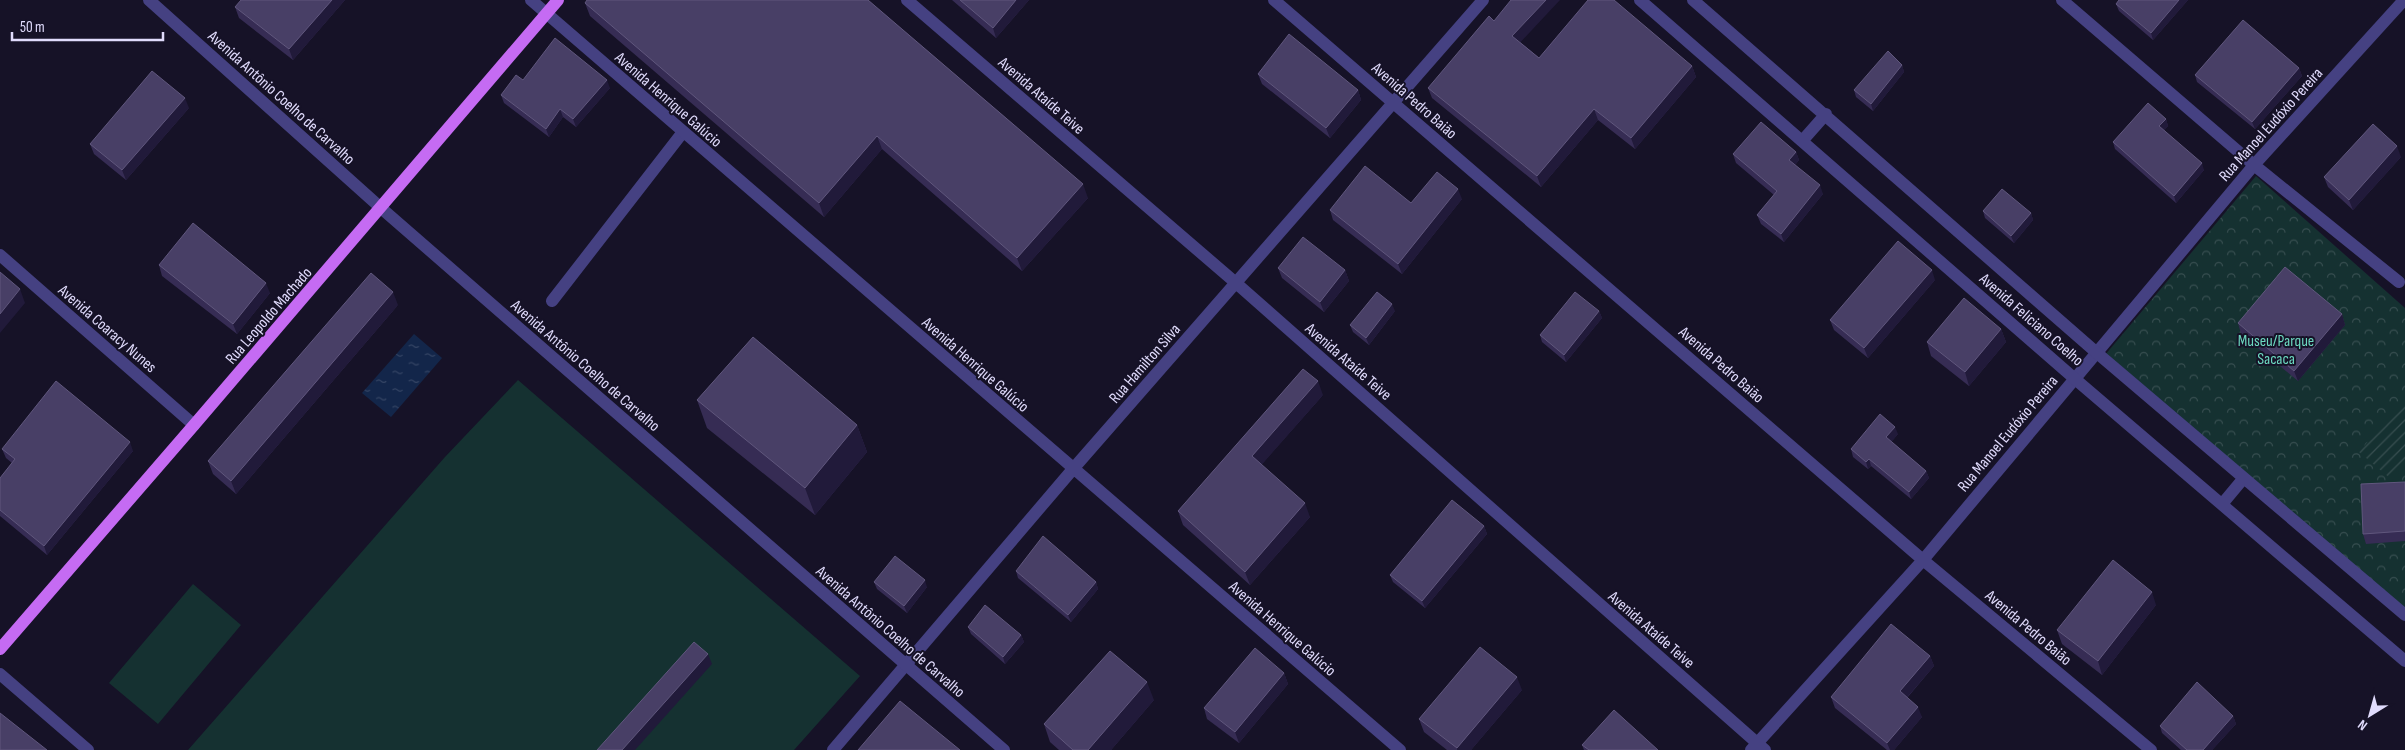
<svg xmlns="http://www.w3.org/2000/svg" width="2405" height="750" font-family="'Sofia Sans Condensed',sans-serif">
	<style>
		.forest { fill: url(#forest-crowns) }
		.garden { fill: url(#garden-furrows) }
		.pitch { fill: #153131 }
		.water { fill: url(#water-ripples) }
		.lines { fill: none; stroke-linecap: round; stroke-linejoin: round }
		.service { stroke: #454182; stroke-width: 12 }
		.minor { stroke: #454182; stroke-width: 12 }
		.tertiary { stroke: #454182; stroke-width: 12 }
		.primary { stroke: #c56bf3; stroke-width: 12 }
		.wall { fill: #362c54 }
		.shaded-wall { fill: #211a3a }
		.building { fill: #483f66; stroke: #60577d }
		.labels { text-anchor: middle; stroke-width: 4; stroke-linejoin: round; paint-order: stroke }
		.street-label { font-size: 16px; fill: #e0dbfc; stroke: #161227 }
		.park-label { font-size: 16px; fill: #6cd8c0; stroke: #161227 }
	</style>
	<defs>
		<pattern id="forest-crowns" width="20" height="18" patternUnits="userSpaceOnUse" patternTransform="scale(1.25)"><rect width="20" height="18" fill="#153131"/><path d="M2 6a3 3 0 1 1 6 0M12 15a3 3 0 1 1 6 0" fill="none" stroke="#374e50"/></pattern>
		<pattern id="garden-furrows" width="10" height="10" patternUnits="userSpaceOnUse" patternTransform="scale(1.25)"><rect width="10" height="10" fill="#153131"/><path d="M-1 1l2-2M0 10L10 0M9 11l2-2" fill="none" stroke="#374e50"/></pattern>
		<pattern id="water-ripples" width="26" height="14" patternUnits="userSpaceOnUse" patternTransform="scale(1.25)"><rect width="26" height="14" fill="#13264a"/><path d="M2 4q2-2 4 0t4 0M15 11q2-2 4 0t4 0" fill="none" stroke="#354565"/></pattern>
	</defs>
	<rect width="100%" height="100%" fill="#161227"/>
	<path class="forest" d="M2256,176L2405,308V613L2105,355Z"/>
	<path class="garden" d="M2405,398V463L2391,479L2359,452Z"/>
	<path class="pitch" d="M518,380L860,676L794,750H188L445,457Z
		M193,584L241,625L158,724L109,683Z"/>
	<path class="water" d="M414,334L442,358L391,417L362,393Z"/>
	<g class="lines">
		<path class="service" d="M552,301L683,132"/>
		<path class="minor" d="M531,0L1400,750
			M907,0L1236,283L1765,750
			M1274,0L1923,560L2151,750
			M2062,0L2254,165L2399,282
			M0,255L194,425
			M0,674L88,750
			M833,750L1073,469L1483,0
			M1751,750L1923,560L2254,165L2404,0"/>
		<path class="tertiary" d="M149,0L381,208L1004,750
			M1640,0L2075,379L2405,661
			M1693,0L2097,353L2405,615
			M1803,140L1826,114
			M2223,503L2243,479"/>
		<path class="primary" d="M0,649L194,425L558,0"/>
	</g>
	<path class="wall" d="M345,0L293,60L239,18L235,7Z
		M952,0H1029L996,38Z
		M2119,0H2188L2153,40L2119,11L2116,4Z
		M585,3L1088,198L1022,271L882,149L824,217L590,16Z
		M1520,42L1539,58L1692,66L1696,77L1635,149L1598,120L1541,187L1432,98L1428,88Z
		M1902,65L1904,72L1873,111L1856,97L1854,90Z
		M2299,68L2302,76L2255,129L2197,82L2195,75Z
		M1258,74L1358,90L1361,100L1330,138L1262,84Z
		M523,80L610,88L576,127L563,117L549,137L504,103L501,95Z
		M189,108L126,180L94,154L90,144Z
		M2166,119L2168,126L2164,130L2204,170L2176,203L2115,149L2113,142Z
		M1796,152L1799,160L1795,165L1823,194L1784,242L1761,224L1757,215L1774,195L1736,163L1733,154Z
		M2401,157L2353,210L2328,187L2324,177Z
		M1462,199L1402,274L1333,220L1330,210Z
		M1983,211L2031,213L2033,220L2014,243L1985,218Z
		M159,265L270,293L237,334L162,276Z
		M1278,268L1345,270L1349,281L1324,312L1282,278Z
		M1935,280L1868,358L1834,330L1830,320Z
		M398,305L236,494L213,474L208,461Z
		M1395,311L1369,345L1353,332L1350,325Z
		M1599,311L1602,318L1566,362L1542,342L1540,335Z
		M2342,314L2345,325L2298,381L2241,334L2238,323Z
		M2001,329L2006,342L1969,386L1931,356L1927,342Z
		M1323,395L1261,465L1310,517L1250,585L1183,525L1178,511Z
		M697,400L857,425L867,452L815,515L707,428Z
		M1898,434L1891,442L1926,471L1929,478L1911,499L1871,466L1868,469L1853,457L1851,449Z
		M2,449L133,451L47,555L0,516V478L12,463L6,458Z
		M2405,482V541L2366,544L2363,534Z
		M1484,526L1487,534L1425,608L1393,582L1390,575Z
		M1016,571L1096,582L1098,589L1071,622L1018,578Z
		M874,582L927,587L907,613L877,589Z
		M2156,605L2102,675L2062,644L2057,630Z
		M968,627L1021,635L1024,642L1005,664L971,634Z
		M1930,656L1934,666L1907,698L1922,717L1894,750H1887L1835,708L1831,697Z
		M1284,673L1288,684L1239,743L1207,719L1204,708Z
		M1522,690L1471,750H1447L1424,732L1419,719Z
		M1154,700L1111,750H1059L1050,742L1044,724Z
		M2233,716L2236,724L2212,750H2181L2162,733L2160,726Z
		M1582,745L1658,750H1584Z"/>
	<path class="shaded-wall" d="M332,0H345L293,60L289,49Z
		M1016,0H1029L996,38L993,28Z
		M1546,0H1560L1516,47L1512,36Z
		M2179,0H2188L2153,40L2151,33Z
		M1902,65L1904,72L1873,111L1871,104Z
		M1692,66L1696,77L1635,149L1631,138Z
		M2299,68L2302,76L2255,129L2252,122Z
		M607,80L610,88L576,127L573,119Z
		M1358,90L1361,100L1330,138L1326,128Z
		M185,98L189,108L126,180L122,170Z
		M560,109L563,117L549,137L546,129Z
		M1594,109L1598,120L1541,187L1537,176Z
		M2166,119L2168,126L2162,133L2159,126Z
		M877,136L882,149L824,217L819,203Z
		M2397,146L2401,157L2353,210L2349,200Z
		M1796,152L1799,160L1792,169L1789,160Z
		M2202,163L2204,170L2176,203L2174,196Z
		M1083,184L1088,198L1022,271L1017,258Z
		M1820,185L1823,194L1784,242L1781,234Z
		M1458,189L1462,199L1402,274L1398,264Z
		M2031,213L2033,220L2014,243L2011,236Z
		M1345,270L1349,281L1324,312L1320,302Z
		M1932,270L1935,280L1868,358L1864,348Z
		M266,283L270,293L237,334L233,324Z
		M20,289L25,303L0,333V314Z
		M393,292L398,305L236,494L231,481Z
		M1392,304L1395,311L1369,345L1366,338Z
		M1599,311L1602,318L1566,362L1564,355Z
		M2342,314L2345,325L2298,381L2294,371Z
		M2001,329L2006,342L1969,386L1965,372Z
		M1318,381L1323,395L1257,470L1252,456Z
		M857,425L867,452L815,515L805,488Z
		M1895,427L1898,434L1889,445L1886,437Z
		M130,442L133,451L47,555L44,546Z
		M1869,459L1871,466L1868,469L1866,462Z
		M1926,471L1929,478L1911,499L1909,492Z
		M1305,503L1310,517L1250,585L1245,572Z
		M1484,526L1487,534L1425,608L1422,601Z
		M925,580L927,587L907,613L904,606Z
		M1096,582L1098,589L1071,622L1068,615Z
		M2152,592L2156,605L2102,675L2098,661Z
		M1021,635L1024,642L1005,664L1003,657Z
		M708,654L712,664L635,750H622Z
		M1930,656L1934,666L1903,702L1900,691Z
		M1284,673L1288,684L1239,743L1235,732Z
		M1517,677L1522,690L1471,750H1457V748Z
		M1147,682L1154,700L1111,750H1088Z
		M1918,707L1922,717L1894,750H1890L1887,743Z
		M2233,716L2236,724L2212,750H2203Z"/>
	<path class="building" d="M241,0H332L289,49L235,7Z
		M587,0H868L1083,184L1017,258L877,136L819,203L585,3Z
		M960,0H1016L993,28Z
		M1511,0H1546L1512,36L1539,58L1588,0H1614L1692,66L1631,138L1594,109L1537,176L1428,88L1489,16L1494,21Z
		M2119,0H2179L2151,33L2116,4Z
		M2243,20L2299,68L2252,122L2195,75Z
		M1289,34L1358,90L1326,128L1258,74Z
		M555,38L607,80L573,119L560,109L546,129L501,95L516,75L523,80Z
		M1888,51L1902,65L1871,104L1854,90Z
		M152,71L185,98L122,170L90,144Z
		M2148,103L2166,119L2159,126L2202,163L2174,196L2113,142Z
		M1761,122L1796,152L1789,160L1820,185L1781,234L1757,215L1777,191L1733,154Z
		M2373,124L2397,146L2349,200L2324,177Z
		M1365,166L1411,203L1437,172L1458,189L1398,264L1330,210Z
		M2002,189L2031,213L2011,236L1983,211Z
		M193,223L266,283L233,324L159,265Z
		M1303,237L1345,270L1320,302L1278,268Z
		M1898,241L1932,270L1864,348L1830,320Z
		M2285,267L2342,314L2294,371L2238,323Z
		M0,272L20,289L0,314Z
		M371,273L393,292L231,481L208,461Z
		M1377,292L1392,304L1366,338L1350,325Z
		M1575,292L1599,311L1564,355L1540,335Z
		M1964,298L2001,329L1965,372L1927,342Z
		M753,337L857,425L805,488L697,400Z
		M1303,369L1318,381L1252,456L1305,503L1245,572L1178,511Z
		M56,381L130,442L44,546L0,510V478L15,459L2,449Z
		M1880,414L1895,427L1886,437L1926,471L1909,492L1869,459L1866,462L1851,449Z
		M2405,482V531L2363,534L2361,484Z
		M1452,500L1484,526L1422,601L1390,575Z
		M1043,536L1096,582L1068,615L1016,571Z
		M895,556L925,580L904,606L874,582Z
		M2113,560L2152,592L2098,661L2057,630Z
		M985,605L1021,635L1003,657L968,627Z
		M1891,624L1930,656L1900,691L1918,707L1887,743L1831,697Z
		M694,642L708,654L622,750H597Z
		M1480,647L1517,677L1457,748L1419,719Z
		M1255,648L1284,673L1235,732L1204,708Z
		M1110,651L1147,682L1088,750H1073L1044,724Z
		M2197,682L2233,716L2203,750H2187L2160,726Z
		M900,701L960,750H858Z
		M1614,710L1658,750H1589L1582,745Z
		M0,713L47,750H0Z"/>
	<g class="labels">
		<g class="street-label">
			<text transform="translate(1042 95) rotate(41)" y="6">Avenida Ataíde Teive</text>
			<text transform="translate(282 97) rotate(42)" y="6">Avenida Antônio Coelho de Carvalho</text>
			<text transform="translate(669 99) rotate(41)" y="6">Avenida Henrique Galúcio</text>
			<text transform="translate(1415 100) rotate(41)" y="6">Avenida Pedro Baião</text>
			<text transform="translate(2270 124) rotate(-48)" y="6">Rua Manoel Eudóxio Pereira</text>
			<text transform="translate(268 315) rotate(-49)" y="6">Rua Leopoldo Machado</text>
			<text transform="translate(2032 319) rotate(41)" y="6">Avenida Feliciano Coelho</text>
			<text transform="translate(108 328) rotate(41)" y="6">Avenida Coaracy Nunes</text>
			<text transform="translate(1349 361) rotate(41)" y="6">Avenida Ataíde Teive</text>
			<text transform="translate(1144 363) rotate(-49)" y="6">Rua Hamilton Silva</text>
			<text transform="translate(976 364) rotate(41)" y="6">Avenida Henrique Galúcio</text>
			<text transform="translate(1722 364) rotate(41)" y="6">Avenida Pedro Baião</text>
			<text transform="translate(586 365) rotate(41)" y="6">Avenida Antônio Coelho de Carvalho</text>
			<text transform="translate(2007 433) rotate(-50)" y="6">Rua Manoel Eudóxio Pereira</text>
			<text transform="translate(2029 627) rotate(40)" y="6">Avenida Pedro Baião</text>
			<text transform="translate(1283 628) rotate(41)" y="6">Avenida Henrique Galúcio</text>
			<text transform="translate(1652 629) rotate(41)" y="6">Avenida Ataíde Teive</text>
			<text transform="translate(891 631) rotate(41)" y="6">Avenida Antônio Coelho de Carvalho</text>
		</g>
		<g class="park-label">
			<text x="2276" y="346">Museu/Parque<tspan x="2276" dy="18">Sacaca</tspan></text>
		</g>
	</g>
	<g transform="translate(2370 715) rotate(217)" stroke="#161227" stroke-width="4" paint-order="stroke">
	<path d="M0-4L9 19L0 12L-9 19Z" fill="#e0dbfc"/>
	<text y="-8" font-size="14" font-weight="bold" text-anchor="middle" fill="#e0dbfc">N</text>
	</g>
	<path d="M12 32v8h151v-8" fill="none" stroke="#e0dbfc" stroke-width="2.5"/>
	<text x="20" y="32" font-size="15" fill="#e0dbfc" stroke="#161227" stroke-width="4" paint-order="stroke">50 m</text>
</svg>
